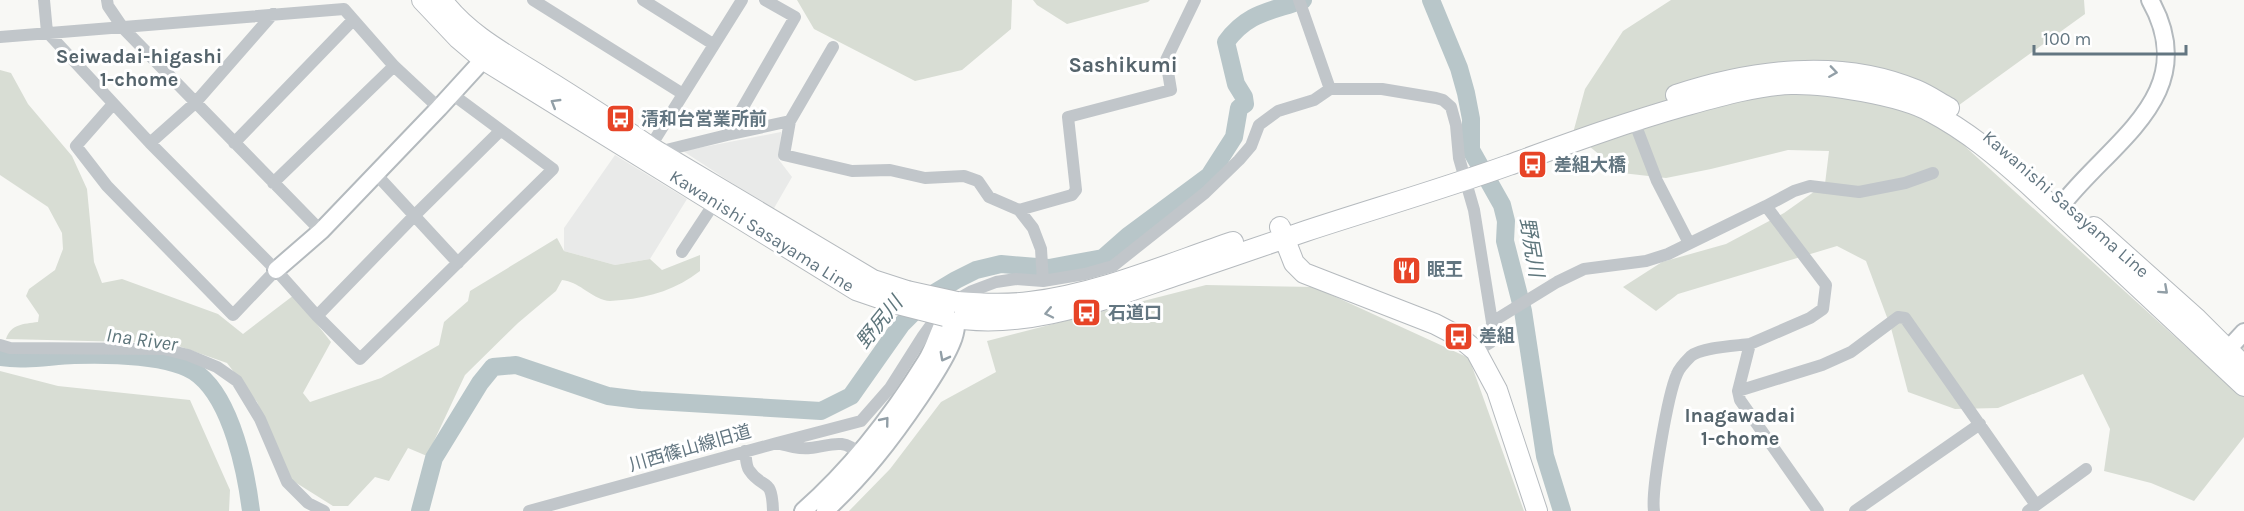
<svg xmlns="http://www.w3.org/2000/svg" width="2244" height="511" font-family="Karla,'Noto Sans JP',sans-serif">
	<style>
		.built { fill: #e9eae9 }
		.green { fill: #d8ddd4 }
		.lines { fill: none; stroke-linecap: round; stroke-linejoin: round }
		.river { stroke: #b8c6c9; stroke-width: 18 }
		.secondary-casing { stroke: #b4babe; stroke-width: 20 }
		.primary-casing { stroke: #b5babe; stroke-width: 22 }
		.street { stroke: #c1c6ca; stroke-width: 12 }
		.secondary { stroke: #fff; stroke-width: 16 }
		.primary { stroke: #fff; stroke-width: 20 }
		.primary-bridge-casing { stroke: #b5babe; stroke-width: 22; stroke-linecap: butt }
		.primary-bridge { stroke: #fff; stroke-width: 20 }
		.oneway { stroke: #929fa7 }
		.labels { text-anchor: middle; stroke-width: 6; stroke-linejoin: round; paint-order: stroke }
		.poi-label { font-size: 18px; font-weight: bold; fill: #637681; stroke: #fff; text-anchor: start }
		.street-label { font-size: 18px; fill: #637681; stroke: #fff }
		.neighbourhood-label { font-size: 20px; font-weight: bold; fill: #55646c; stroke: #fff }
		.water-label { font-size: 20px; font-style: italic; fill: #5e767c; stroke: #fff }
		.quarter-label { font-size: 21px; font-weight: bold; fill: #55646c; stroke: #fff }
	</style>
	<rect width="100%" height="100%" fill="#f8f8f5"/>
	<path class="built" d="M781,132L779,160L792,177L773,210L683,151Z
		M615,155L687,199L650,259L615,265L564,251V228Z"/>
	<path class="green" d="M797,0H1012L1011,29L962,70L915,81L814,29Z
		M1033,0H1150L1148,2L1067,24L1037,5Z
		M1671,0H2084L2085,14L1937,121L2215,373L2244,337V437L2194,501L2151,483L2104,471L2110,429L2083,374L1998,408L1955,409L1908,392L1891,328L1866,261L1837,246L1678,294L1656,311L1623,287L1662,262L1726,244L1784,213L1825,184L1829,151L1788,150L1711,169L1666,178L1622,173L1573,133L1585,89L1623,31Z
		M0,70L11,73L28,104L72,156L87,189L94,262L102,283L122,279L218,314L243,334L294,295L331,342L303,393L310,402L381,378L439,345L444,322L468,301L470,291L557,238L564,251L615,265L650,259L662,270L700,255V271C677,289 651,297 622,300C616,300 610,302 604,300C588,295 579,282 562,280L556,291L518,323L465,375L427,456L408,448L389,481L375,477L348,506H333L290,479L257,402L227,363L170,343L6,339C11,324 23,324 38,322L39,315L26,296L29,289L55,270L63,249L62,233L48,207L0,175Z
		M1206,285L1314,287L1469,358L1524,511H849L890,469L941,402L996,372L987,341Z
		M0,371L58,386L190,400L230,490L229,511H0Z"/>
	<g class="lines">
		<path class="river" d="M1431,0L1459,68L1466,93L1471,119V150L1502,205L1506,221L1505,241L1523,311L1545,456L1562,511
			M0,357C24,361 49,356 74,355C106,354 174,354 199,375C232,402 246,471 251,511
			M420,511L434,458L480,383L493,367L516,365L608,396L640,400L821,411L851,396L901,325L931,295L956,280L976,270L1001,264L1049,268L1103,258L1128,236L1209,176L1234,137L1239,108L1245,104L1244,97L1236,84L1226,42C1248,12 1270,12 1303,0"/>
		<defs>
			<path id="secondary" d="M2065,201C2115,139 2202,92 2150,0
				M276,270L321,231L439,108L492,50
				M2220,358L2244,332
				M803,511C852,468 892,416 926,361C937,343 940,323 952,307
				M825,511C863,476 891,440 920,397C931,380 944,362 952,342C957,331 957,317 957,305"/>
			<path id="primary" d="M422,0L458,38L484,60L856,290L894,303
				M442,0C466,33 505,54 539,75C577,99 614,122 650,147L873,280L907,291
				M1676,95C1752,70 1840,58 1916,90C1928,95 1938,102 1949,108
				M1280,227L1294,263L1304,273L1435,324L1458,336L1476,351L1497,390L1537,511
				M2094,227L2197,319L2244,366
				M957,302C981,304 1006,305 1030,302C1098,294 1168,264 1233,242
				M945,316C1022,333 1108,298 1180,274C1222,260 1264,245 1306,231C1373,209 1442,189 1509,165C1567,144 1624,123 1684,106C1716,97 1757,85 1791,84C1825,83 1901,95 1931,112C1967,131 1998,157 2028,184L2244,386"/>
		</defs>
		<use href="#secondary" class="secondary-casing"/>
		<use href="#primary" class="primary-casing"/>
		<path class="street" d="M44,0L47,32L150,143L276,270L317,316L360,359L553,169L452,94
			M107,0L108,6L123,28L321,231
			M533,0L683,94
			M643,0L713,44
			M1299,0L1330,89
			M0,37L344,9L394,66L439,108
			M113,104L76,146L107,186L233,315L276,270
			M790,121L833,47
			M1634,121L1657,181L1689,243
			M727,135L790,121L784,155L852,171L890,170L925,178L964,176L978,181L989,197L1019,210L1033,228L1041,249L1043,281
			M150,143L195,103L273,14
			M234,143L353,20
			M647,152L742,0
			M658,152L727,135L795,17L765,0
			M375,173L458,263
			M273,183L394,66
			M1766,206L1794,191L1810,186L1859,192L1905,183L1933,173
			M1019,210L1072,195L1076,190L1068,117L1171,90L1166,60L1195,0
			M682,252L715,202
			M317,316L415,215L500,131
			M0,345L10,348L164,349L188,355L217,367L237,381L260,419L287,482L308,503L324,511
			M1476,351L1491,342L1492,322L1557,282L1584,269L1646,261L1668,254L1766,206L1826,285L1823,309L1810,318L1750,344L1738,391L1740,400L1818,511
			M1738,391L1822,365L1851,352L1898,317L1905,318L2036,505
			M777,443L861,421L890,388L923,336L944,307L972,291L996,282L1016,279L1043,281L1085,274L1113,266L1205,193L1239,160L1251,146L1259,125L1278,111L1314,100L1330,89H1382L1436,98L1443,100L1451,107L1456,125L1459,158L1474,210L1492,322
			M745,451C746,457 746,466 749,470C763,491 772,475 773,511
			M529,511L777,443C788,446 799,449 810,448C830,446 843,437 859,454
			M1654,511C1651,490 1668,394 1677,374C1679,368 1686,361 1691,356C1703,347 1734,346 1750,344
			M1855,511L1980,424
			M2028,511L2086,469"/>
		<use href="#secondary" class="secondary"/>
		<use href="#primary" class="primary"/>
		<defs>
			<path id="primary-bridge" d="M907,291L957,302
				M894,303L945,316"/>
		</defs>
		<use href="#primary-bridge" class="primary-bridge-casing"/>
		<use href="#primary-bridge" class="primary-bridge"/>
	</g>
	<defs><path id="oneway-chevron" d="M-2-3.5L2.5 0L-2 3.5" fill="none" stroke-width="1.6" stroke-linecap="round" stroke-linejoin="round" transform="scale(1.5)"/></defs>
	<g class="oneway">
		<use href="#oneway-chevron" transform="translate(1833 72) rotate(8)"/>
		<use href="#oneway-chevron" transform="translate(555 103) rotate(-149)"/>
		<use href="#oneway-chevron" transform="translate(2164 290) rotate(42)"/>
		<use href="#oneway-chevron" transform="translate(1049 313) rotate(168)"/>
		<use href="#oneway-chevron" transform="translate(944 357) rotate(118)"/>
		<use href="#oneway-chevron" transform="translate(885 421) rotate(-51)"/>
	</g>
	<defs>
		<symbol id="bus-square" viewBox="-11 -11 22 22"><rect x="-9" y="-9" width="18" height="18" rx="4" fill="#e74427" stroke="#fff"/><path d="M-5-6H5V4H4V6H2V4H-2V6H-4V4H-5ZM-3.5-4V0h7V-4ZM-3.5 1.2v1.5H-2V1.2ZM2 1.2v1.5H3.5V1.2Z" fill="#fff"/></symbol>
		<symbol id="restaurant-square" viewBox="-11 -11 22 22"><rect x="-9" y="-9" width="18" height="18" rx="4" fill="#e74427" stroke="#fff"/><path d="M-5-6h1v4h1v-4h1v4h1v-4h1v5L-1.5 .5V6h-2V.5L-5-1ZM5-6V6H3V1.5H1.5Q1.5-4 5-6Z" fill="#fff"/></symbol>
	</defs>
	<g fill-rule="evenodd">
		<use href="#bus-square" x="604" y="102" width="33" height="33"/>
		<use href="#bus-square" x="1516" y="148" width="33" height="33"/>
		<use href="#restaurant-square" x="1390" y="254" width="33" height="33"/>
		<use href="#bus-square" x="1070" y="296" width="33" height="33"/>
		<use href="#bus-square" x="1442" y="320" width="33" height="33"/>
	</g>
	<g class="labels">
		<g class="poi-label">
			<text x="641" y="125">清和台営業所前</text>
			<text x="1554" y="171">差組大橋</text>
			<text x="1427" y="276">眠王</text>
			<text x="1108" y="319">石道口</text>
			<text x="1479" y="342">差組</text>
		</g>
		<g class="street-label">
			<text transform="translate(2066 204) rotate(41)" y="6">Kawanishi Sasayama Line</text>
			<text transform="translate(762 231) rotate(32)" y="6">Kawanishi Sasayama Line</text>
			<text transform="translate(690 448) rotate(-16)" y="6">川西篠山線旧道</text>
		</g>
		<g class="neighbourhood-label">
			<text x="139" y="63">Seiwadai-higashi<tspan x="139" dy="23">1-chome</tspan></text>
			<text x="1740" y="422">Inagawadai<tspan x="1740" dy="23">1-chome</tspan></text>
		</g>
		<g class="water-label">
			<text transform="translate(1532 247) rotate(80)" y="7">野尻川</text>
			<text transform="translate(879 322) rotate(-51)" y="7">野尻川</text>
			<text transform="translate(142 339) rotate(8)" y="7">Ina River</text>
		</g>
		<g class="quarter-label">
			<text x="1123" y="72">Sashikumi</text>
		</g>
	</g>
	<path d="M2034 45v9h152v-9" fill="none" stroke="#637681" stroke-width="3"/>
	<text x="2043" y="45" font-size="18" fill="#637681" stroke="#ffffff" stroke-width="4.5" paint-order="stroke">100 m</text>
</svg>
